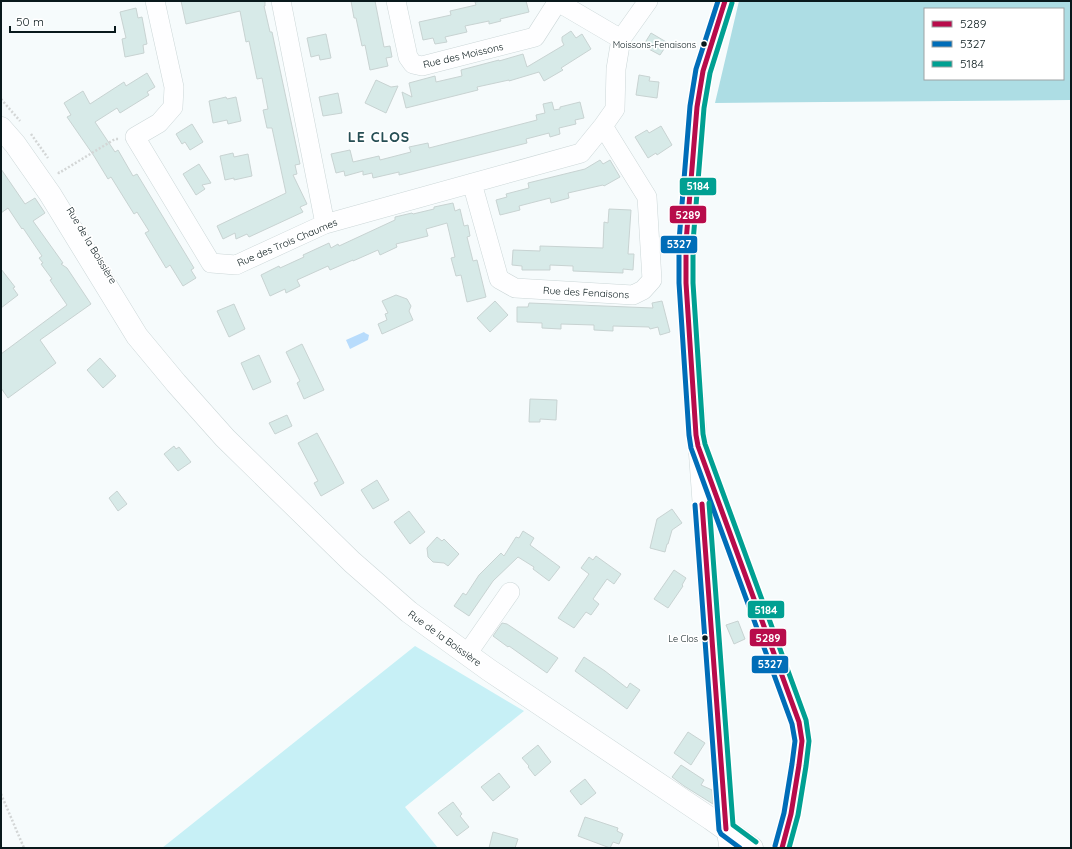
<svg xmlns="http://www.w3.org/2000/svg" width="1072" height="849" font-family="Quicksand,sans-serif">
	<style>
		.green { fill: #c7f0f6 }
		.forest { fill: #addde4; fill-rule: evenodd }
		.water { fill: #b8dcfc }
		.building { fill: #d7eae8; stroke: #c8d3d2 }
		.lines { fill: none; stroke-linecap: round; stroke-linejoin: round }
		.minor-casing { stroke: #ccd7d8; stroke-width: 20 }
		.major-casing { stroke: #ccd7d8; stroke-width: 23 }
		.path { stroke: #d3d6d6; stroke-width: 2.5; stroke-dasharray: 2 2; stroke-linecap: butt }
		.minor { stroke: #fefeff; stroke-width: 19 }
		.major { stroke: #fefeff; stroke-width: 22 }
		.bus-1-casing { stroke: #fff; stroke-width: 8 }
		.bus-2-casing { stroke: #fff; stroke-width: 8 }
		.bus-3-casing { stroke: #fff; stroke-width: 8 }
		.bus-1 { stroke: #b80c4b; stroke-width: 5 }
		.bus-2 { stroke: #006db8; stroke-width: 5 }
		.bus-3 { stroke: #00a092; stroke-width: 5 }
		.bus-dot { fill: #09191c; stroke: #fff; stroke-width: 1.5 }
		.labels { text-anchor: middle; stroke-width: 3.5; stroke-linejoin: round; paint-order: stroke }
		.bus-label { font-size: 9px; fill: #09191c; stroke: #fff; text-anchor: end }
		.street-label { font-size: 10px; fill: #09191c; stroke: #fff }
		.district-label { font-size: 14px; font-weight: bold; letter-spacing: 1px; fill: #264e54; stroke: #fff }
		.line-badge { stroke: #fff; stroke-width: 1.5 }
		.badge-label { font-size: 11px; text-anchor: middle; font-weight: bold; fill: #fff }
	</style>
	<rect width="100%" height="100%" fill="#f6fbfc"/>
	<path class="green" d="M415,646L524,711L405,807L438,848H162Z"/>
	<path class="forest" d="M739,1H1071V100L715,103ZM925,9H1063V79H925Z"/>
	<path class="water" d="M364,332L365,333L369,335L368,340L350,349L346,340Z"/>
	<path class="building" d="M181,1H265V6H264L270,32H272L300,164L295,165L297,174L293,175L307,204L300,207L303,212L249,237L247,234L236,239L235,233L223,239L217,226L286,193L272,128H267L263,110L268,109L262,78L257,79L249,41L246,42L240,11L186,24Z
		M351,1H375L384,47L390,46L392,57L386,58L388,66L370,70L365,45L362,46L356,18H354Z
		M482,1H526L529,12L500,19L501,21L489,24V21L465,26L467,32L445,37L447,42L435,44L433,38L423,40L419,22L451,15L450,11L476,5L475,2Z
		M136,8L138,18L142,17L147,44L143,45L144,53L125,57L122,39L126,38L120,12Z
		M571,31L576,38L582,34L591,49L561,68L563,70L544,81L539,72L509,81V80L477,87L478,90L406,108L402,92L412,97L409,83L435,76L436,82L462,76L461,70L499,60V61L523,54L527,67L564,45L562,41V37Z
		M651,33L668,43L660,55L643,46Z
		M326,34L331,58L320,60L319,55L311,57L307,38Z
		M147,73L155,87L147,92L149,95L120,113L117,108L95,122L115,152L118,150L133,176L137,174L194,268L191,270L196,278L183,286L170,265L166,268L145,233L149,231L137,212L134,214L111,177L108,179L94,156L67,117L71,115L64,103L83,91L90,104L124,82L126,86Z
		M639,75L650,77L649,81L659,82L657,98L636,95Z
		M376,80L391,87L398,86L386,113L365,103Z
		M338,93L342,113L323,116L319,97Z
		M226,97L227,99L236,97L241,121L228,124L227,120L213,123L209,101Z
		M552,102L554,110L560,109V107L580,102L584,118L575,120L576,124L559,128L560,134L550,137L549,133L526,139L527,143L399,175V172L373,178L372,173L363,175V171L345,176L344,171L336,173L331,154L350,150L353,162L379,156L380,160L411,152L409,147L428,143L429,148L537,120L536,115L545,113L543,104Z
		M192,124L203,142L190,150L185,142L182,144L176,134Z
		M661,126L672,145L657,155L656,153L648,158L635,137L647,130L649,133Z
		M233,153L234,157L248,154L252,176L234,180V178L225,180L220,156Z
		M600,160L603,164L610,160L620,177L604,186L603,185L568,193L569,198L551,203L550,198L519,206L520,210L500,215L496,200L507,197L506,194L529,188L528,183L585,169Z
		M199,164L211,183L202,185L205,189L196,195L183,174Z
		M1,169L25,204L35,198L45,213L33,221L63,263L61,264L67,268L91,304L40,340L56,363L8,398L1,388V354L67,305L50,280L52,279L41,264L43,263L39,258L42,256L23,228L22,229L8,208L1,213Z
		M453,203L455,211L460,209L464,226L468,225L470,236L467,237L473,261L477,260L486,297L467,302L461,275L456,276L451,258L455,257L447,223L426,229L428,236L396,244L397,247L380,255L378,250L353,261V260L330,270L328,266L297,280L300,286L286,293L285,289L270,296L261,275L279,266L280,268L304,257L303,255L329,243L331,248L338,244L339,246L395,220V217L412,213L413,214L434,209V207Z
		M609,209L631,210L628,254H634L633,270L623,269V273L573,271V266L550,265V270H522V266L512,265L513,250L540,251V246L603,248L604,222L608,223Z
		M1,269L15,287L13,288L18,295L1,308Z
		M396,295L407,299L411,306L409,311L413,320L382,334L378,324L387,320L385,314L388,313L382,301Z
		M495,301L508,315L490,332L477,318Z
		M662,301L670,332L660,335L658,327L650,329L649,327L613,326V331L594,330V325L561,324V329L542,328V323L517,322V307H528L529,303L653,308L652,303Z
		M234,304L245,329L229,337L217,311Z
		M302,344L324,390L304,399L297,383L300,381L286,352Z
		M259,355L271,382L253,390L241,363Z
		M100,358L116,376L103,388L87,370Z
		M530,399L557,400L556,420L540,419V422H529Z
		M287,415L292,426L275,434L269,423Z
		M317,433L344,483L321,496L314,483L318,481L298,443Z
		M174,446L176,449L179,447L191,462L178,471L164,454Z
		M377,480L389,500L373,509L361,490Z
		M117,491L127,504L118,511L109,498Z
		M672,509L682,523L672,530L668,544H667L665,552L650,548L657,519Z
		M409,511L425,532L410,544L394,522Z
		M523,531L534,538L530,545L560,567L549,581L533,569L534,567L518,557L493,581L469,616L454,606L463,593L466,595L479,575L501,553L504,556L516,537L519,538Z
		M437,537L442,541L444,539L459,554L448,566L444,563L433,562L428,557L427,548Z
		M596,556L621,574L614,584L607,579L593,599L599,604L591,615L586,612L574,628L558,618L589,574L581,568L589,557L593,560Z
		M674,570L686,578L682,585L683,586L668,608L654,599Z
		M738,621L745,639L734,644L726,625Z
		M502,623L507,624L558,658L547,673L509,646L508,647L493,636Z
		M584,657L605,671L627,688L630,683L640,690L627,709L575,671Z
		M688,732L705,743L691,765L674,753Z
		M538,745L551,762L535,776L528,767L529,766L522,758Z
		M681,765L704,780L701,785L712,790L713,804L684,786L672,777Z
		M499,773L510,787L493,801L481,787Z
		M585,779L596,793L581,805L570,791Z
		M453,802L462,814L460,816L469,827L457,836L438,813Z
		M585,817L618,828L617,831L623,834L619,844L613,842L610,848L578,836Z
		M493,832L518,839L515,848H489Z"/>
	<g class="lines">
		<defs>
			<path id="minor" d="M155,1L174,87L173,107L159,123L135,137L211,263L236,265L325,224L581,153L603,126L615,109L616,69L621,39L648,1
				M281,1L325,224
				M396,1L408,57L413,64L422,66L535,37L558,1
				M725,1L703,71L697,107L686,242V283L726,829L729,848
				M558,2L621,39
				M472,183L499,279L515,288L633,295L643,290L652,280L647,197L603,126
				M705,466L799,722L802,741L799,765L791,814L782,848
				M467,654L510,592"/>
			<path id="major" d="M1,128L15,144L50,194L137,336L176,383L225,438L352,562L409,612L489,670L711,819L752,848"/>
		</defs>
		<use href="#minor" class="minor-casing"/>
		<use href="#major" class="major-casing"/>
		<path class="path" d="M1,99L20,121
			M31,134L48,158
			M58,172L59,173L115,139H120
			M1,794L24,848"/>
		<use href="#minor" class="minor"/>
		<use href="#major" class="major"/>
		<defs>
			<path id="bus-1" d="M725,1L703,71L697,107L686,242V283L696,435L698,446L799,722L802,741L799,765L791,814L782,848
				M702,504L726,829"/>
			<path id="bus-2" d="M718,1L696,69L690,106L679,241V283L689,435L691,448L792,724L795,741L792,764L784,813L775,846
				M695,505L719,830L721,834L740,848"/>
			<path id="bus-3" d="M732,3L710,73L704,108L693,242V283L703,434L705,444L806,720L809,741L806,766L798,815L789,848
				M709,503L733,825L756,842"/>
		</defs>
		<use href="#bus-1" class="bus-1-casing"/>
		<use href="#bus-2" class="bus-2-casing"/>
		<use href="#bus-3" class="bus-3-casing"/>
		<use href="#bus-1" class="bus-1"/>
		<use href="#bus-2" class="bus-2"/>
		<use href="#bus-3" class="bus-3"/>
	</g>
	<g class="bus-dot">
		<circle cx="704" cy="44" r="3.5"/>
		<circle cx="705" cy="638" r="3.5"/>
	</g>
	<g class="labels">
		<g class="bus-label">
			<text x="696" y="48">Moissons-Fenaisons</text>
			<text x="698" y="642">Le Clos</text>
		</g>
		<g class="street-label">
			<text transform="translate(463 55) rotate(-13)" y="4">Rue des Moissons</text>
			<text transform="translate(287 242) rotate(-23)" y="4">Rue des Trois Chaumes</text>
			<text transform="translate(92 245) rotate(59)" y="4">Rue de la Boissière</text>
			<text transform="translate(586 292) rotate(3)" y="4">Rue des Fenaisons</text>
			<text transform="translate(445 638) rotate(36)" y="4">Rue de la Boissière</text>
		</g>
		<g class="district-label">
			<text x="379" y="142">LE CLOS</text>
		</g>
	</g>
	<g class="line-badge">
		<rect x="679" y="177" width="38" height="19" rx="4" fill="#00a092"/>
		<rect x="669" y="205" width="38" height="19" rx="4" fill="#b80c4b"/>
		<rect x="660" y="235" width="38" height="19" rx="4" fill="#006db8"/>
		<rect x="747" y="600" width="38" height="19" rx="4" fill="#00a092"/>
		<rect x="749" y="628" width="38" height="19" rx="4" fill="#b80c4b"/>
		<rect x="751" y="655" width="38" height="19" rx="4" fill="#006db8"/>
	</g>
	<g class="badge-label">
		<text x="698" y="190">5184</text>
		<text x="688" y="219">5289</text>
		<text x="679" y="248">5327</text>
		<text x="766" y="614">5184</text>
		<text x="768" y="642">5289</text>
		<text x="770" y="668">5327</text>
	</g>
	<rect width="1072" height="849" fill="none" stroke="#09191c" stroke-width="4"/>
	<rect x="924" y="8" width="140" height="72" fill="#ffffff" stroke="#9da3a4"/>
	<rect x="932" y="21" width="20" height="6" fill="#b80c4b" stroke="#9da3a4"/>
	<text x="960" y="28" font-size="12" fill="#09191c">5289</text>
	<rect x="932" y="41" width="20" height="6" fill="#006db8" stroke="#9da3a4"/>
	<text x="960" y="48" font-size="12" fill="#09191c">5327</text>
	<rect x="932" y="61" width="20" height="6" fill="#00a092" stroke="#9da3a4"/>
	<text x="960" y="68" font-size="12" fill="#09191c">5184</text>
	<path d="M10 26v6h105v-6" fill="none" stroke="#09191c" stroke-width="2"/>
	<text x="16" y="26" font-size="12" fill="#09191c" stroke="#ffffff" stroke-width="3" paint-order="stroke">50 m</text>
</svg>
